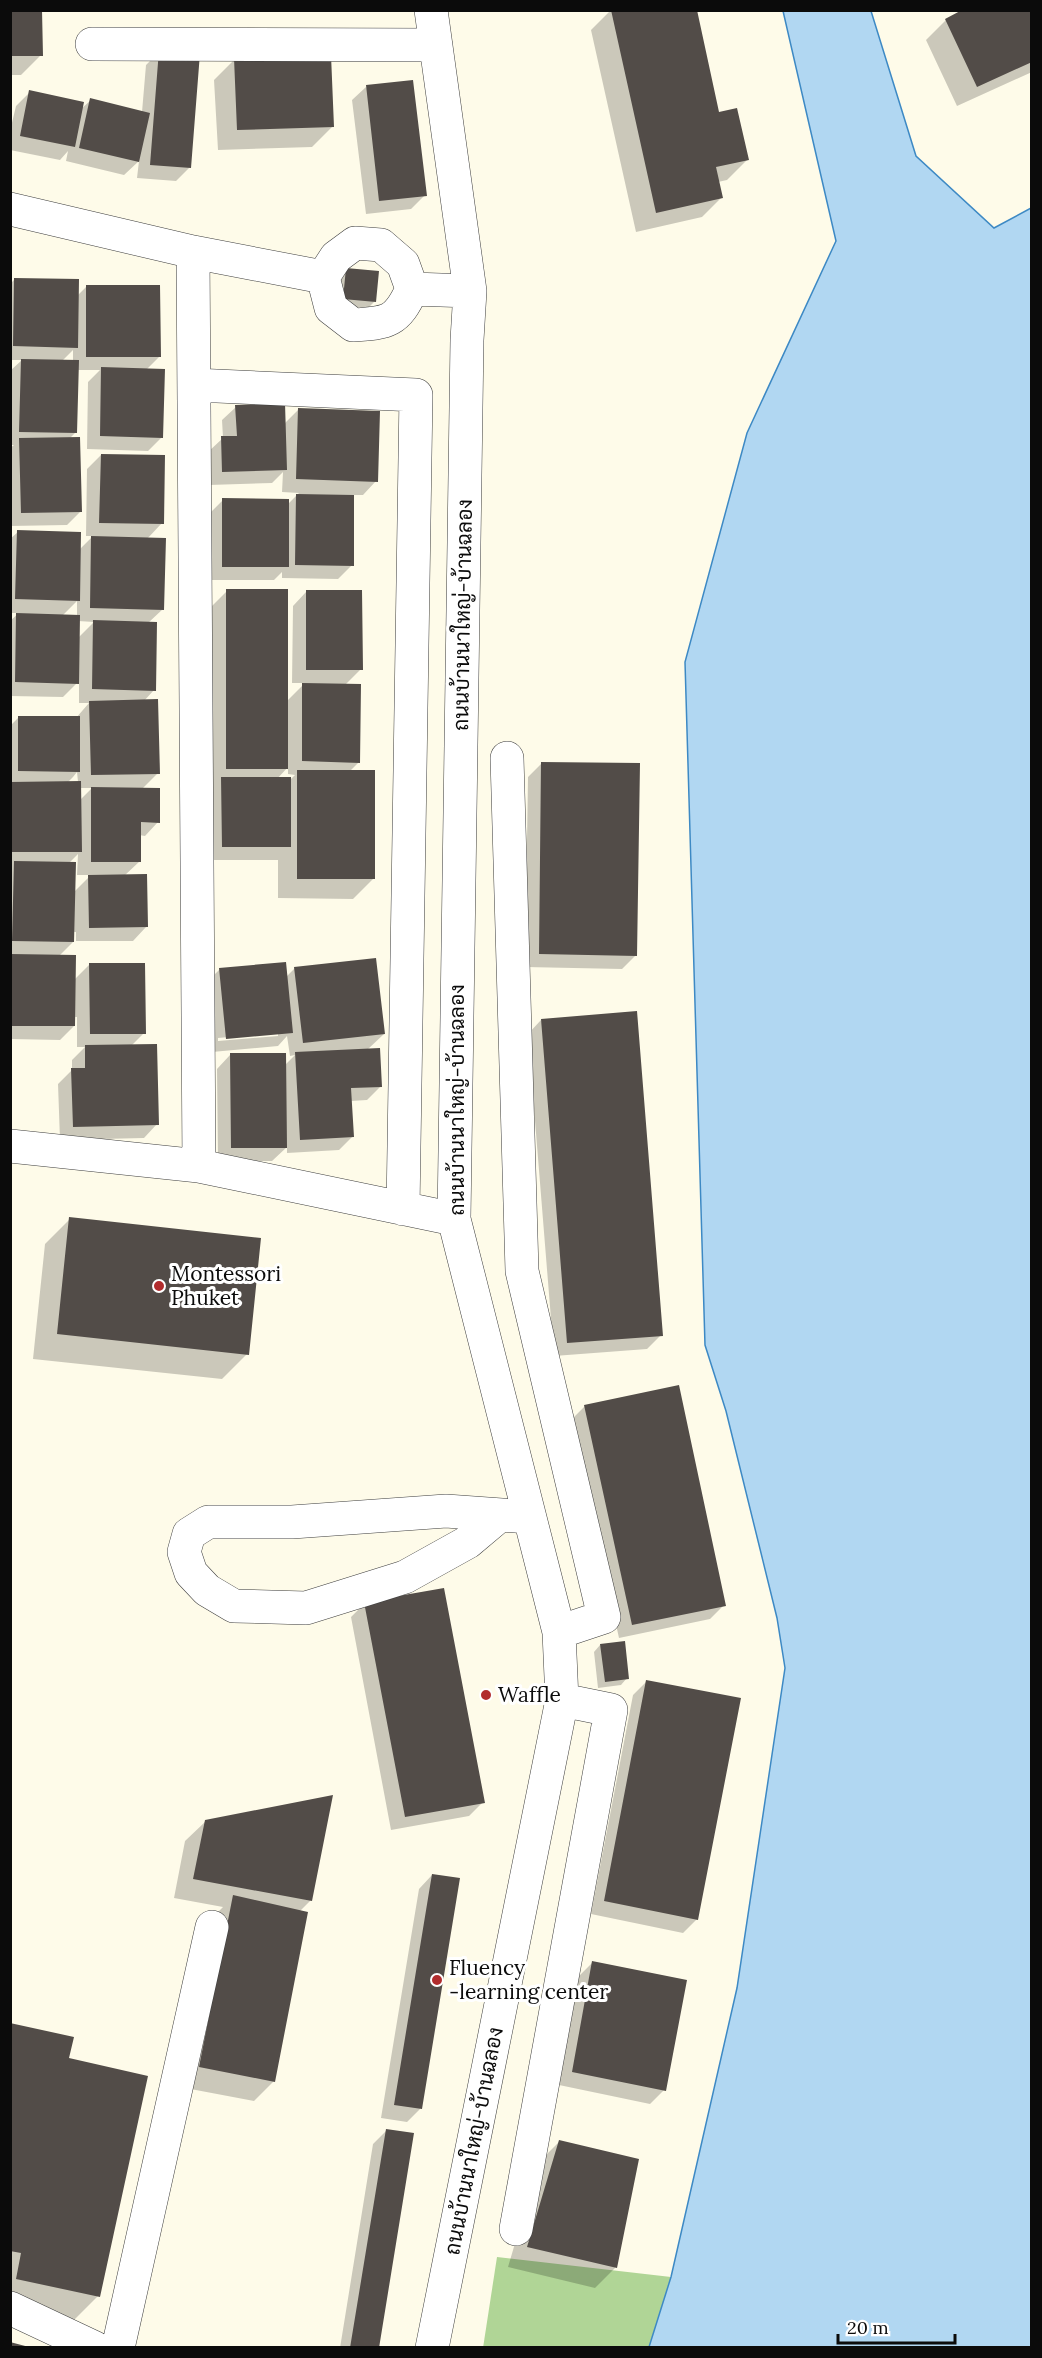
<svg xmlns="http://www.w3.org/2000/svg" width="1042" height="2358" font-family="Lora,Sarabun,serif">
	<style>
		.forest { fill: #b0d596 }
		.water { fill: #b1d7f2; stroke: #3d89c4; stroke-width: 1.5 }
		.shadow { fill: #0003; fill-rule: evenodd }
		.building { fill: #524c48 }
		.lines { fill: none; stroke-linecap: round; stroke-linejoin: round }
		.minor-casing { stroke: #3e3e3e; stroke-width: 34 }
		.minor { stroke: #fff; stroke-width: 33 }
		.poi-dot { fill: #b12c2d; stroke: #fff; stroke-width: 2 }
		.labels { text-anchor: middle; stroke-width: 6; stroke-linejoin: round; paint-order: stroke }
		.street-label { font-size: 21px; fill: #0b0b0b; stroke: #fff }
		.poi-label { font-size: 21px; fill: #0b0b0b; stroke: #fff; text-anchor: start }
	</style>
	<rect width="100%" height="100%" fill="#fefbe9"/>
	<path class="forest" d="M497,2257L671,2277L649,2347L483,2348Z"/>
	<path class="water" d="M783,11H871L916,156L994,228L1031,208V2347H649L671,2277L737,1988L785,1668L777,1618L726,1411L705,1345L685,662L747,433L836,241Z"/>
	<path class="shadow" d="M10,10L41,55L21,75H10Z
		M611,10H659L717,114L747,160L727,180L718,182L722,197L702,217L636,232L591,30Z
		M1032,10V72L957,106L926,40L946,20Z
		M160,51L190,167L176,181L137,178L139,161L124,175L66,161L68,151L60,160L10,150V131L16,106L30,92L81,109L91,100L142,112L146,65Z
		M234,60L332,127L312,147L218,150L214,80Z
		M366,87L425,195L411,209L366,214L352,100Z
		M346,269L374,302L368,308L337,305L340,276Z
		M15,279L77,296L86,287L160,356L146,370L162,437L148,451L87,449L88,382L100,370H77L76,432L70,438L81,511L67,525L10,526V448L14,445H10V371L22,360H10V284ZM73,350V362L62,361Z
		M236,407L284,424L299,409L376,481L363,495H353L352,565L338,579L282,578V572L274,580H209V514L223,500L287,505L299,493L282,492L283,472L272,483L209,485L208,452L223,438L222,420Z
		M101,455L162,523L147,539L163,609L148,623L154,690L144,701L158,773L142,789L158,822L145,836L139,835V862L124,876L146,927L133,941H76V932H73V942L59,956L74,980L90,964L144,1033L131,1046L157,1124L144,1138L60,1140L58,1084L72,1070V1060L85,1047H77V1017H74V1026L60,1040L10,1039V726L19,717L76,718L89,703H79V681L63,697L10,696V621L19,613H10V539L18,532L79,550L93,536H86L87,469ZM77,601V617L62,616ZM78,621L94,622L78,638ZM77,772L78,782H68L73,777ZM80,788H92L80,800ZM78,854L77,875H91L74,892L68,864Z
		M227,591L287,701L305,683H292L293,606L306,592L361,669L345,685L359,762L349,772L373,879L353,899L278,898V860H209L207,611ZM288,767V774L295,775L291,779H277Z
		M542,763L636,955L622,969L525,967L528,777Z
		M295,968L384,1034L367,1050L381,1086L367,1100L351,1101L353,1136L339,1150L287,1153V1147L272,1161H218L217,1069L230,1055L285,1065L295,1055L290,1056L287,1036L278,1046L212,1052L206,983L220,969L286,977ZM278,1033V1036L218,1041V1038Z
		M541,1020L661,1335L647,1349L554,1356L528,1034Z
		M70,1219L247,1354L222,1379L33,1359L45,1244Z
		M585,1406L724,1605L710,1619L619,1638L571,1420Z
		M365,1603L483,1802L469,1816L391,1830L351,1617Z
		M600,1645L627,1678L621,1685L598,1688L594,1652Z
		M647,1681L697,1919L683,1933L591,1914L633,1695Z
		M206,1821L311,1900L300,1911L274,2081L254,2101L180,2087L213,1917L223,1907L174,1898L185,1841Z
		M432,1875L420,2109L407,2122L381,2118L419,1889Z
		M593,1962L664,2090L650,2104L559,2085L579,1976Z
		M10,2025L67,2059L98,2296L73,2321L10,2308Z
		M387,2130L377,2348H340L373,2144Z
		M559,2142L637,2160L615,2268L595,2288L508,2267L539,2162Z"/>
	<path class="building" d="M10,10H42L43,56H10Z
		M611,10H697L719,112L737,108L749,160L716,167L723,198L656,213Z
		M962,10H1032V62L977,87L945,19Z
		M159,50L200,53L191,168L150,165Z
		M331,55L334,127L237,130L234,58Z
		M413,80L427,196L379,201L366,85Z
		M29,90L84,102L75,147L20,136Z
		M90,98L150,113L139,162L79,148Z
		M346,268L379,271L376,302L343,299Z
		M14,278L79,279L78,348L13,346Z
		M86,285H160L161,357H86Z
		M21,359L79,360L77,433L19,432Z
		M101,367L165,369L163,438L100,436Z
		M285,403L287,470L222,472L221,436H237L235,405Z
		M298,408L380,411L378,482L296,479Z
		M80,437L82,512L21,513L19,438Z
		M101,454L165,455L164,524L99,523Z
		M296,494L354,495V566L295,565Z
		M222,498L289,499V567H222Z
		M17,530L81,532L80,601L15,599Z
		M91,536L166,538L164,610L90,608Z
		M226,589H288V769H226Z
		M306,590H362L363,670H306Z
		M16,613L80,615L79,684L15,682Z
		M93,620L157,622L156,691L92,689Z
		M302,683L361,684L360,763L302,761Z
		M158,699L160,774L91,775L89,701Z
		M18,716H80V772L18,771Z
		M541,762L640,763L637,956L539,954Z
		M297,770H375V879H297Z
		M221,777H291V847H222Z
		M81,781L82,852H10V782Z
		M91,787L160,788V823L141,822V862H91Z
		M14,861L76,862L74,942L12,941Z
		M147,874L148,927L89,928L88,875Z
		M10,954L76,955L75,1026H10Z
		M376,958L385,1034L303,1043L294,967Z
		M286,962L293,1033L226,1039L219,968Z
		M89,963H145L146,1034H90Z
		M637,1011L663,1336L567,1343L541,1019Z
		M157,1044L159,1125L73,1127L71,1068H85V1045Z
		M380,1048L382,1087L351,1088L354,1137L300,1140L295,1052Z
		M230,1053H286L287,1148H231Z
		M69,1217L261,1238L249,1355L57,1334Z
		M679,1385L726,1606L632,1625L584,1405Z
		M444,1588L485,1803L405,1817L364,1602Z
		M625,1641L629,1679L605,1682L600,1644Z
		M646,1680L741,1698L698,1920L604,1901Z
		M333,1795L312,1901L193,1879L205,1820Z
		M432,1874L460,1878L422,2109L394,2105Z
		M233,1895L308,1912L275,2082L199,2067Z
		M592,1961L687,1980L666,2091L572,2072Z
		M10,2023L74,2037L69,2058L148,2076L100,2297L16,2279L21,2253L10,2251Z
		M386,2129L414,2133L379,2348H350Z
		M559,2140L639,2159L617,2268L527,2247Z
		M10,2342L29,2347V2348H10Z"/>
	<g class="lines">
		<defs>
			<path id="minor" d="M431,10L470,291L467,340L454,1219L559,1632L562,1700L432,2348
				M92,44L436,45
				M10,209L193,252L323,277
				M355,243L381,245L403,264L412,289C397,322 388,323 353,325L331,308L323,277L336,257Z
				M193,252L199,1166
				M412,289L470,291
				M194,385L416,395L403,1209
				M507,758L522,1271L604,1617L559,1632
				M10,1146L199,1166L454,1219
				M500,1515L468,1542L405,1577L306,1608L234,1606L207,1590L191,1573L184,1552L189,1534L208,1522H292L446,1511L529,1517
				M516,2229L611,1710L562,1700
				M10,2308L95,2348
				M118,2348L212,1927"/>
		</defs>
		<use href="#minor" class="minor-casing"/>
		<use href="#minor" class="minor"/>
	</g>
	<g class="poi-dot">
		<circle cx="159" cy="1286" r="6"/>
		<circle cx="486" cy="1695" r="6"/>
		<circle cx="437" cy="1980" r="6"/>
	</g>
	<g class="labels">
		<g class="street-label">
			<text transform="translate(463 615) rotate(-89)" y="7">ถนนบ้านนาใหญ่-บ้านฉลอง</text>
			<text transform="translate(457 1100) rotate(-90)" y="7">ถนนบ้านนาใหญ่-บ้านฉลอง</text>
			<text transform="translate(474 2141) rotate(-79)" y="7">ถนนบ้านนาใหญ่-บ้านฉลอง</text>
		</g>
		<g class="poi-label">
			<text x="171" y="1281">Montessori<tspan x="171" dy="24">Phuket</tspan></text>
			<text x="498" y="1702">Waffle</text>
			<text x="449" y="1975">Fluency<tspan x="449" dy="24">-learning center</tspan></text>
		</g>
	</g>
	<rect width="1042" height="2358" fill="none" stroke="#0b0b0b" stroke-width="24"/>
	<path d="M838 2334v9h117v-9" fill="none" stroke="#0b0b0b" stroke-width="3"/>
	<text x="847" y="2334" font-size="18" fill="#0b0b0b" stroke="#ffffff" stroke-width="4.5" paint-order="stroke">20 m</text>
</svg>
